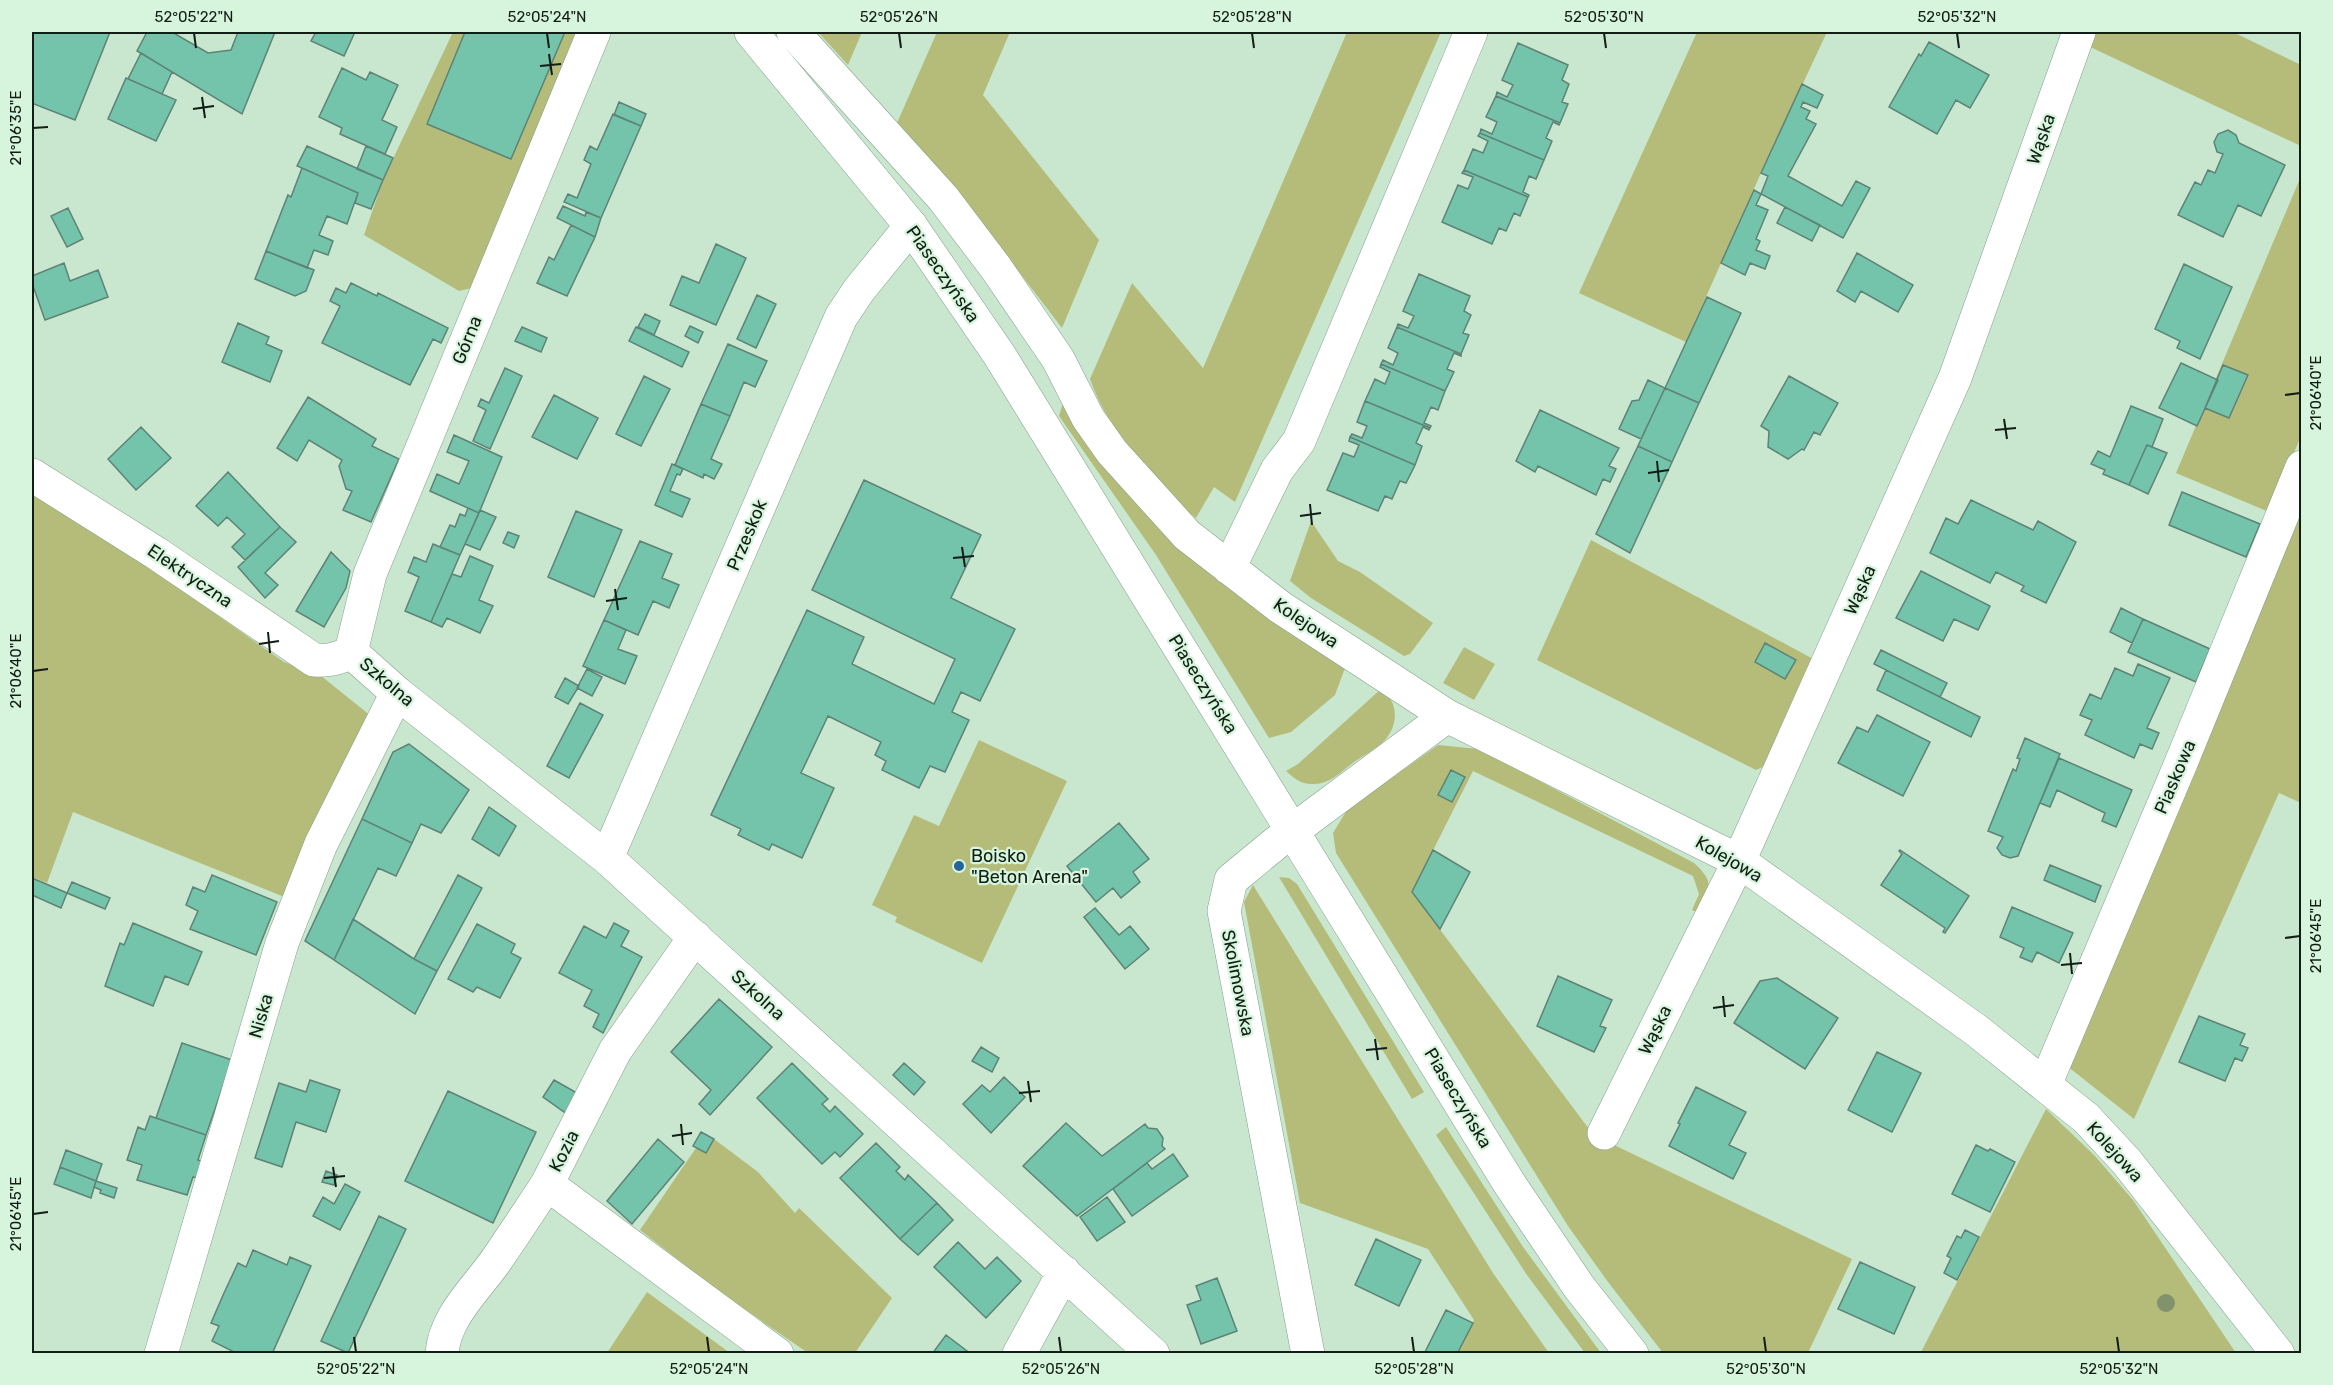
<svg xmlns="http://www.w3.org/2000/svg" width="2333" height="1385" font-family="Rubik,sans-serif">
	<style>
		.green { fill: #b5bc7a }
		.building { fill: #73c4aa; stroke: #5e8376; stroke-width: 1.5 }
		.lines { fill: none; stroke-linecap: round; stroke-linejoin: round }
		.minor-casing { stroke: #83a08a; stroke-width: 34 }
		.major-casing { stroke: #83a08a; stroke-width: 34 }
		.minor { stroke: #fff; stroke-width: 33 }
		.major { stroke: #fff; stroke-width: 33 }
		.tree { fill: #82926c }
		.ticks { fill: none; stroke: #121d15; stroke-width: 2 }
		.poi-dot { fill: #24649a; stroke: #d6f5dc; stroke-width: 2 }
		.labels { text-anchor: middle; stroke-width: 4.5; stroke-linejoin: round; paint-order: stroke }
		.street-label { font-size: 18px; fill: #121d15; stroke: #d6f5dc }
		.poi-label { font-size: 18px; fill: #121d15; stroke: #d6f5dc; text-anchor: start }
		.neatline { fill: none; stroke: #121d15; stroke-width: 2 }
		.ticks-label { font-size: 15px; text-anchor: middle; fill: #121d15 }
	</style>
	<rect width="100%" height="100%" fill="#c9e7cf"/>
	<path class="green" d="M453,32H584L480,286L459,291L364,235L383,180Z
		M818,32H862L848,65Z
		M937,32H1010L983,95L1099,240L1062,328L948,179L897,123Z
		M1347,32H1441L1235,502L1214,487L1196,518C1179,506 1167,491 1153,475C1127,446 1103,417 1090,379L1132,283L1203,368Z
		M1697,32H1827L1761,173L1686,342L1579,293Z
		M2093,32H2233L2301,65V146L2088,46Z
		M2301,176V436L2269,512L2176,473Z
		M1066,393L1345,668L1335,695L1291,732L1269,738L1156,555L1059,416Z
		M32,494L126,551L284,662L320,675L371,716L287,898L73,812L47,883L32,877Z
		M2301,507V803L2279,793L2134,1119L2067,1066Z
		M1311,521L1338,561L1360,572L1433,623L1410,654L1404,656L1311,598L1290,581Z
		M1591,540L1817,661L1767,765L1756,770L1537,660Z
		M1464,647L1495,664L1474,700L1443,683Z
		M1381,689C1399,702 1399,725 1384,741C1376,749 1363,756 1354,762C1342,771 1330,784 1314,784C1302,785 1295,779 1286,771L1298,764Z
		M979,740L1067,781L982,963L895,922L897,917L872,905L914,815L939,826Z
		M1438,745L1479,749L1694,863C1716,883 1709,888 1701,914L1692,910L1699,894L1693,876L1473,771L1412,892L1589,1129L1612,1144L1852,1259L1808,1353H1663L1608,1282L1568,1226L1336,853L1333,833L1347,810Z
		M1279,877L1289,878L1297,884L1424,1092L1412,1099Z
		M1253,885L1493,1273L1549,1353H1457L1474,1320L1428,1249L1300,1203L1244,902Z
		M2046,1109L2095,1156L2133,1200L2236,1353L1920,1354Z
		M1446,1127L1523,1247L1601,1353H1585L1527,1275L1436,1135Z
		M714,1139L758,1172L795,1213L799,1208L892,1298L855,1353H808L717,1290L640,1230L696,1148Z
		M647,1292L730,1353H607Z"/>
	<path class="building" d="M32,32H110L75,120L34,104L32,100Z
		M147,32H172L208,53L231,50L238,32H275L242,114L137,51Z
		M316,32H355L344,56L311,41Z
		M465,32H565L511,159L427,124Z
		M1929,42L1989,75L1970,108L1956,100L1937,134L1889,107L1919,54L1921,56Z
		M1518,43L1568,65L1562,80L1569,84L1562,102L1568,104L1560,123L1496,96L1497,92L1507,97L1513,85L1502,80Z
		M141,53L172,72L162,94L128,79Z
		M342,68L366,80L370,72L398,85L382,120L397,127L385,154L340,134L342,128L319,117Z
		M126,78L176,100L156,141L108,119Z
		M1802,84L1823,95L1817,108L1803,102L1801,107L1810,111L1806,119L1816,124L1788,176L1842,206L1856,181L1870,188L1843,238L1761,194L1768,176L1761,173Z
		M1496,96L1560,123L1559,125L1553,122L1546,138L1552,141L1544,160L1480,133L1481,129L1492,134L1497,122L1486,117Z
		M619,102L646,114L641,126L614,115Z
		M613,114L641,126L601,218L564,202L568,194L577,198L591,164L584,160L590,146L597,150Z
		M2228,130L2236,135L2239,143L2285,165L2261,216L2238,205L2223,237L2178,215L2195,182L2201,185L2208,170L2215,173L2223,154L2217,152L2214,142L2218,134Z
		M1480,133L1544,160L1536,179L1529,176L1523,192L1529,195L1528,197L1464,170L1473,149L1483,153L1488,141L1478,136Z
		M307,146L383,180L371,209L355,203L358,193L297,166Z
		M366,146L393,158L383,180L357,169Z
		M302,168L358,193L347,224L327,216L319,235L333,241L328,255L314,250L307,268L266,251L288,195L291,197Z
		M1464,170L1528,197L1520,216L1514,213L1506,231L1499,228L1492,244L1442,222L1458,185L1468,189L1473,177L1462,173Z
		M1754,190L1761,194L1756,205L1768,210L1756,239L1760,241L1756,250L1770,256L1765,269L1750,263L1745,275L1721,263Z
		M563,206L585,216L586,212L601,218L595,237L557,218Z
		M1785,207L1820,225L1812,241L1777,223Z
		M68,208L83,239L67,247L51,216Z
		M571,225L595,237L567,296L537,283L549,257L554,260Z
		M716,244L746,258L716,325L670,305L682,276L699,283Z
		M266,251L314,270L306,291L295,296L255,279Z
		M1857,253L1913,285L1898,312L1861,291L1855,302L1837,291Z
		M64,263L70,281L98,270L108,297L45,320L32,283V276Z
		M2184,264L2232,287L2200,359L2177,348L2180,341L2155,329Z
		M1419,274L1470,296L1464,311L1471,315L1463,333L1469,335L1461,354L1397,327L1398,324L1408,328L1414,316L1403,311Z
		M351,283L377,296L378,293L448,328L441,343L433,339L410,385L322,343L340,306L330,301L336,288L346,293Z
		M757,295L776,304L756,348L737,339Z
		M1707,297L1741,313L1699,403L1665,388Z
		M645,314L660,321L654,335L638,327Z
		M238,323L269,337L266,344L282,351L270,382L222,362Z
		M690,326L703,332L698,343L685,336Z
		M522,327L547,338L541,352L515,341Z
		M636,327L689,352L682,367L629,341Z
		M1397,327L1461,354V356L1454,353L1447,369L1454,372L1445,391L1381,364L1383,360L1393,365L1398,353L1388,348Z
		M728,344L767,361L755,387L744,382L730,416L701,404Z
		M2181,363L2218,380L2197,426L2159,408Z
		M1381,364L1445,391L1438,410L1431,407L1424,423L1431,426L1430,428L1365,401L1375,379L1385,384L1390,372L1380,367Z
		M2223,365L2248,375L2229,418L2205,408Z
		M505,368L522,376L490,449L473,441L486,410L478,406L481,399L489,403Z
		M644,376L670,389L641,446L616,434Z
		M1789,376L1838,403L1820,435L1814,432L1804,450L1802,449L1788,459L1768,447L1769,431L1761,426Z
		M1648,380L1665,388L1641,439L1619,429L1632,401L1639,400Z
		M1665,388L1699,403L1672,462L1638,446Z
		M554,395L598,418L577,459L532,437Z
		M308,397L376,439L372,446L399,459L371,522L343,510L352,491L346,489L339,466L342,460L309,440L297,461L277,448Z
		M1365,401L1430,428L1429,430L1423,427L1416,443L1422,446L1415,465L1350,437L1352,434L1362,438L1367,426L1357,422Z
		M701,404L730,416L711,459L722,464L714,479L704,474L703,478L675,465Z
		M2131,406L2163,419L2152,447L2147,445L2129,485L2103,474L2105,470L2091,464L2098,451L2110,457Z
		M1540,410L1619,448L1609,466L1616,469L1610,482L1603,479L1596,495L1538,466L1535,472L1516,461Z
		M141,427L171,458L136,490L108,459Z
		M454,435L502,457L479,513L430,491L437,474L459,484L469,461L447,452Z
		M1350,437L1415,465L1406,483L1400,481L1392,499L1385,496L1378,511L1327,490L1343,453L1354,457L1359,445L1349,441Z
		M2147,445L2167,453L2148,494L2129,485Z
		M1638,446L1672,462L1630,553L1596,534Z
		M672,464L683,469L680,475L677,474L670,491L690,499L682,517L655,505Z
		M228,472L280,527L245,560L232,547L245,534L227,517L218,526L196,506Z
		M864,480L979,534L981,535L951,598L1015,629L980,701L961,692L952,712L969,720L945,772L930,766L919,788L882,770L886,761L875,755L881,742L828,716L801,773L834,788L802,858L772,844L769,850L738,835L741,829L711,815L807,610L864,637L852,664L934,704L955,659L812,590Z
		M2182,492L2260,524L2246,557L2169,525Z
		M1971,500L2033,530L2038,521L2076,542L2046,603L2021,591L2024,586L1996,572L1990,583L1930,553L1946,518L1958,524Z
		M468,508L479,513L460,555L440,547L450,525L455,527L460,514L465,516Z
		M480,510L496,517L480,550L465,544Z
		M576,511L622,530L594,597L548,577Z
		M280,527L296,542L265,573L278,585L265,598L238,567Z
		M508,532L519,536L514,548L503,543Z
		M640,541L672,554L662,578L679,585L669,608L653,601L638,635L604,620Z
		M433,544L460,555L431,622L405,611L419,577L408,572L414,557L426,562Z
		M331,552L350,571L346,588L324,627L296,611Z
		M470,556L493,566L479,600L493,606L480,633L447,618L442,627L431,622L452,574L461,577Z
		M1921,571L1990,606L1978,630L1954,619L1943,641L1896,618Z
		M2121,608L2143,619L2132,643L2110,632Z
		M2143,619L2210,649L2196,682L2128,652Z
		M604,620L626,630L618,649L637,656L625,684L583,666Z
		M1765,643L1796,660L1785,679L1755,662Z
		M1881,650L1947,683L1940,697L1874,664Z
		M2138,664L2170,678L2147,728L2159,733L2152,749L2140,744L2134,758L2085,735L2092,720L2080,715L2090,694L2101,699L2115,668L2133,676Z
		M587,669L602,677L592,696L577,688Z
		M1886,670L1980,717L1971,737L1877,690Z
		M565,678L579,686L568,704L555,697Z
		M580,703L603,715L569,778L547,766Z
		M1877,715L1930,742L1903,796L1838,763L1857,727L1868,732Z
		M2025,738L2060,754L2018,856L2010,858L2002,855L1997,848L2003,837L1988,831L2013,769L2016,771L2020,759L2017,758Z
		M409,744L469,790L441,833L421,824L412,843L362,819L393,752Z
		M2059,758L2132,790L2116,827L2102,821L2105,813L2057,790L2050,807L2040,803Z
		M1451,770L1465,777L1452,802L1438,795Z
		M489,807L516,826L499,856L472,839Z
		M362,819L412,843L396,876L378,868L334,960L305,941Z
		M1119,823L1149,859L1133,872L1140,882L1121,898L1113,888L1096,902L1067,866Z
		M1433,850L1470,872L1440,929L1412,892Z
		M1900,850L1969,896L1945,933L1943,932L1945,928L1881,885L1902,854L1899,851Z
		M2050,865L2101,886L2095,902L2044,880Z
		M212,875L277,902L256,955L190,929L198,911L186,905L193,887L205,892Z
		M458,875L482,888L437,971L414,959Z
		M32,878L67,893L61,908L32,895Z
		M72,882L110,898L105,909L67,893Z
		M2012,907L2073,933L2059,963L2037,952L2032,962L2020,957L2024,948L2000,937Z
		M1095,908L1119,935L1130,926L1149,949L1125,969L1084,917Z
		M353,919L414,959L437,971L415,1014L334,960Z
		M133,923L202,952L188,985L165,976L153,1006L105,986L120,943L124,945Z
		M614,923L629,931L621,946L642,957L603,1033L593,1027L599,1014L584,1006L592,990L559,973L584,926L606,938Z
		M477,924L515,944L511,953L521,958L500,998L477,987L473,992L448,979Z
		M1558,976L1612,1000L1600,1026L1606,1028L1594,1052L1537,1026Z
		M1777,978L1838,1018L1805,1069L1734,1023L1760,981Z
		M719,999L772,1047L710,1115L699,1104L711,1090L671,1052Z
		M2199,1016L2245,1034L2240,1045L2248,1048L2242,1061L2235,1058L2225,1081L2179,1062Z
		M182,1043L232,1060L206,1135L156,1118Z
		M981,1047L999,1058L992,1072L972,1061Z
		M1877,1052L1921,1073L1892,1132L1848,1110Z
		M792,1063L828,1099L822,1104L830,1112L835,1106L863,1134L840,1157L835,1152L822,1164L757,1098Z
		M904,1063L925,1082L914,1095L893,1075Z
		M1004,1077L1025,1097L991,1133L963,1104L982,1085L990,1092Z
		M310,1080L340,1090L326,1132L296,1122L282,1167L255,1158L279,1083L306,1092Z
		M554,1080L577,1093L567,1114L543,1097Z
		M1696,1087L1746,1112L1729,1145L1746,1153L1733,1179L1669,1146L1680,1124L1678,1123Z
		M448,1091L536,1132L493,1223L405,1181Z
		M150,1116L206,1135L198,1160L202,1161L197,1178L193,1177L187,1195L137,1180L142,1165L127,1160L138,1127L145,1130Z
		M1066,1123L1102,1156L1145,1124L1148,1128L1157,1129L1163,1138L1162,1146L1165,1149L1077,1216L1023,1166Z
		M701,1132L714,1139L706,1153L693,1146Z
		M658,1139L684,1162L632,1224L607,1201Z
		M876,1143L900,1167L896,1171L905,1180L908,1175L937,1203L900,1239L840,1178Z
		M1976,1145L1988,1151L1990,1149L2015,1162L1990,1212L1952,1194Z
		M66,1150L102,1164L96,1181L60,1167Z
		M1173,1154L1188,1176L1132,1216L1113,1189L1147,1163L1152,1169Z
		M60,1167L96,1181L91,1198L54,1184Z
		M326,1171L337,1175L334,1185L322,1182Z
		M96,1181L117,1188L114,1198L100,1193L101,1190L94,1187Z
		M345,1184L360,1192L340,1230L313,1216L323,1197L334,1204Z
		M1107,1197L1125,1222L1097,1241L1080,1217Z
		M937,1203L953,1220L918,1255L900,1239Z
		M379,1216L406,1229L348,1353L321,1341Z
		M1965,1230L1979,1237L1957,1280L1944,1273L1951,1258L1947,1256L1957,1236L1961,1238Z
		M1376,1239L1421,1260L1399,1306L1355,1285Z
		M958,1242L985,1269L997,1257L1021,1281L986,1318L934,1267Z
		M253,1250L287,1265L290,1257L311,1266L272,1354H238L212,1341L219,1326L211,1323L224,1293L238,1263L246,1267Z
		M1860,1262L1915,1287L1894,1334L1838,1309Z
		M1217,1278L1237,1331L1201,1344L1187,1305L1201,1300L1196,1286Z
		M1446,1310L1473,1323L1457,1354H1424Z
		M946,1335L971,1354H932Z"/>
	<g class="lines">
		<defs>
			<path id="minor" d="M793,32L943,198L996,268L1058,359L1088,418L1112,452L1187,535L1280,607L1447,716L1739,861L1976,1030L2086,1118L2126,1161L2278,1354
				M32,475L156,553L314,660C329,661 338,659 351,652
				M1229,568L1277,470L1299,441L1471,32
				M351,652L397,693L607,858L1153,1354
				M351,652L370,574L594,32
				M607,858L841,317L859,290L911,226
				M695,937L615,1051L547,1184L777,1354
				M2045,1085L2181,763L2302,467
				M1604,1133L1739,861L1955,378L2079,32
				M161,1354L282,943L321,844L397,693
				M442,1354C444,1318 475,1290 495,1262C513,1236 530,1210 547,1184
				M1019,1354L1064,1272
				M1308,1354L1224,911L1231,880L1276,843L1447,716"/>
			<path id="major" d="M751,32L911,226L1000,356L1509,1183L1579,1287L1632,1354"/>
		</defs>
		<use href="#minor" class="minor-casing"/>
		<use href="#major" class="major-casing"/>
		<use href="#minor" class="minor"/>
		<use href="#major" class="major"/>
	</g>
	<circle class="tree" cx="2166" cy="1303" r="9"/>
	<path class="ticks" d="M194,33L196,48M547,33L549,48M899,33L901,48M1252,33L1254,48M1604,33L1606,48M1957,33L1959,48M549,54L552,75M540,66L561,64M202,97L205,118M193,109L214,106M33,128L48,127M2285,395L2300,393M2004,419L2007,439M1995,430L2016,428M1657,461L1659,482M1648,473L1669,470M1310,504L1312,525M1300,516L1321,513M962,547L965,567M953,558L974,556M615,589L618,610M606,601L627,598M268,632L270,653M259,644L279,641M33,671L48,669M2285,938L2300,936M2070,953L2072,974M2061,965L2082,963M1723,996L1725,1017M1713,1008L1734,1005M1375,1039L1378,1060M1366,1050L1387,1048M1028,1081L1031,1102M1019,1093L1040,1091M681,1124L683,1145M672,1136L692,1133M333,1167L336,1187M324,1178L345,1176M33,1214L48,1212M354,1337L356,1352M707,1337L709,1352M1059,1337L1061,1352M1412,1337L1414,1352M1764,1337L1766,1352M2117,1337L2119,1352"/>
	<circle class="poi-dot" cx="959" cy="866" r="6"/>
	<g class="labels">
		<g class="street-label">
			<text transform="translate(2041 139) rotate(-71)" y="6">Wąska</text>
			<text transform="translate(943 274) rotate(55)" y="6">Piaseczyńska</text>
			<text transform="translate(467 340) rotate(-68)" y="6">Górna</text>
			<text transform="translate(747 535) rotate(-67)" y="6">Przeskok</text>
			<text transform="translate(190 576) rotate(34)" y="6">Elektryczna</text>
			<text transform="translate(1860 590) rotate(-66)" y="6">Wąska</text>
			<text transform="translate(1306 623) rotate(34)" y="6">Kolejowa</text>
			<text transform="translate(387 682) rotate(40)" y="6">Szkolna</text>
			<text transform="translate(1203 684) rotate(58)" y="6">Piaseczyńska</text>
			<text transform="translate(2175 777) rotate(-67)" y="6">Piaskowa</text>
			<text transform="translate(1729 859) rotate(30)" y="6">Kolejowa</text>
			<text transform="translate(1238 983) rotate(79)" y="6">Skolimowska</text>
			<text transform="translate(758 995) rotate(42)" y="6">Szkolna</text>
			<text transform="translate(261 1016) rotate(-74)" y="6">Niska</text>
			<text transform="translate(1655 1030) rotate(-64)" y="6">Wąska</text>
			<text transform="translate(1458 1098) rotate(59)" y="6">Piaseczyńska</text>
			<text transform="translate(564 1151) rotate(-63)" y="6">Kozia</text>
			<text transform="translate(2115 1152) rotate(48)" y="6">Kolejowa</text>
		</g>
		<g class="poi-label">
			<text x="971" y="862">Boisko<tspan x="971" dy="21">"Beton Arena"</tspan></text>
		</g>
	</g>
	<rect width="2333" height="1385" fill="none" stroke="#d6f5dc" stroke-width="66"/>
	<rect x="33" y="33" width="2267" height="1319" class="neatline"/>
	<g class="ticks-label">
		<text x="194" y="22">52°05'22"N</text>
		<text x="547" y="22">52°05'24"N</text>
		<text x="899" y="22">52°05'26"N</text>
		<text x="1252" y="22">52°05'28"N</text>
		<text x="1604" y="22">52°05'30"N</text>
		<text x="1957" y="22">52°05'32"N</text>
		<text transform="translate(16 128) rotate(-90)" y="5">21°06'35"E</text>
		<text transform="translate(2316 393) rotate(-90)" y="5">21°06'40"E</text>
		<text transform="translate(16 671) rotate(-90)" y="5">21°06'40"E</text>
		<text transform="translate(2316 936) rotate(-90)" y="5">21°06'45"E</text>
		<text transform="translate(16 1214) rotate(-90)" y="5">21°06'45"E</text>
		<text x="356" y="1374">52°05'22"N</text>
		<text x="709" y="1374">52°05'24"N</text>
		<text x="1061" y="1374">52°05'26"N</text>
		<text x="1414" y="1374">52°05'28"N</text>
		<text x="1766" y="1374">52°05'30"N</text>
		<text x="2119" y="1374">52°05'32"N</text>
	</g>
</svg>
